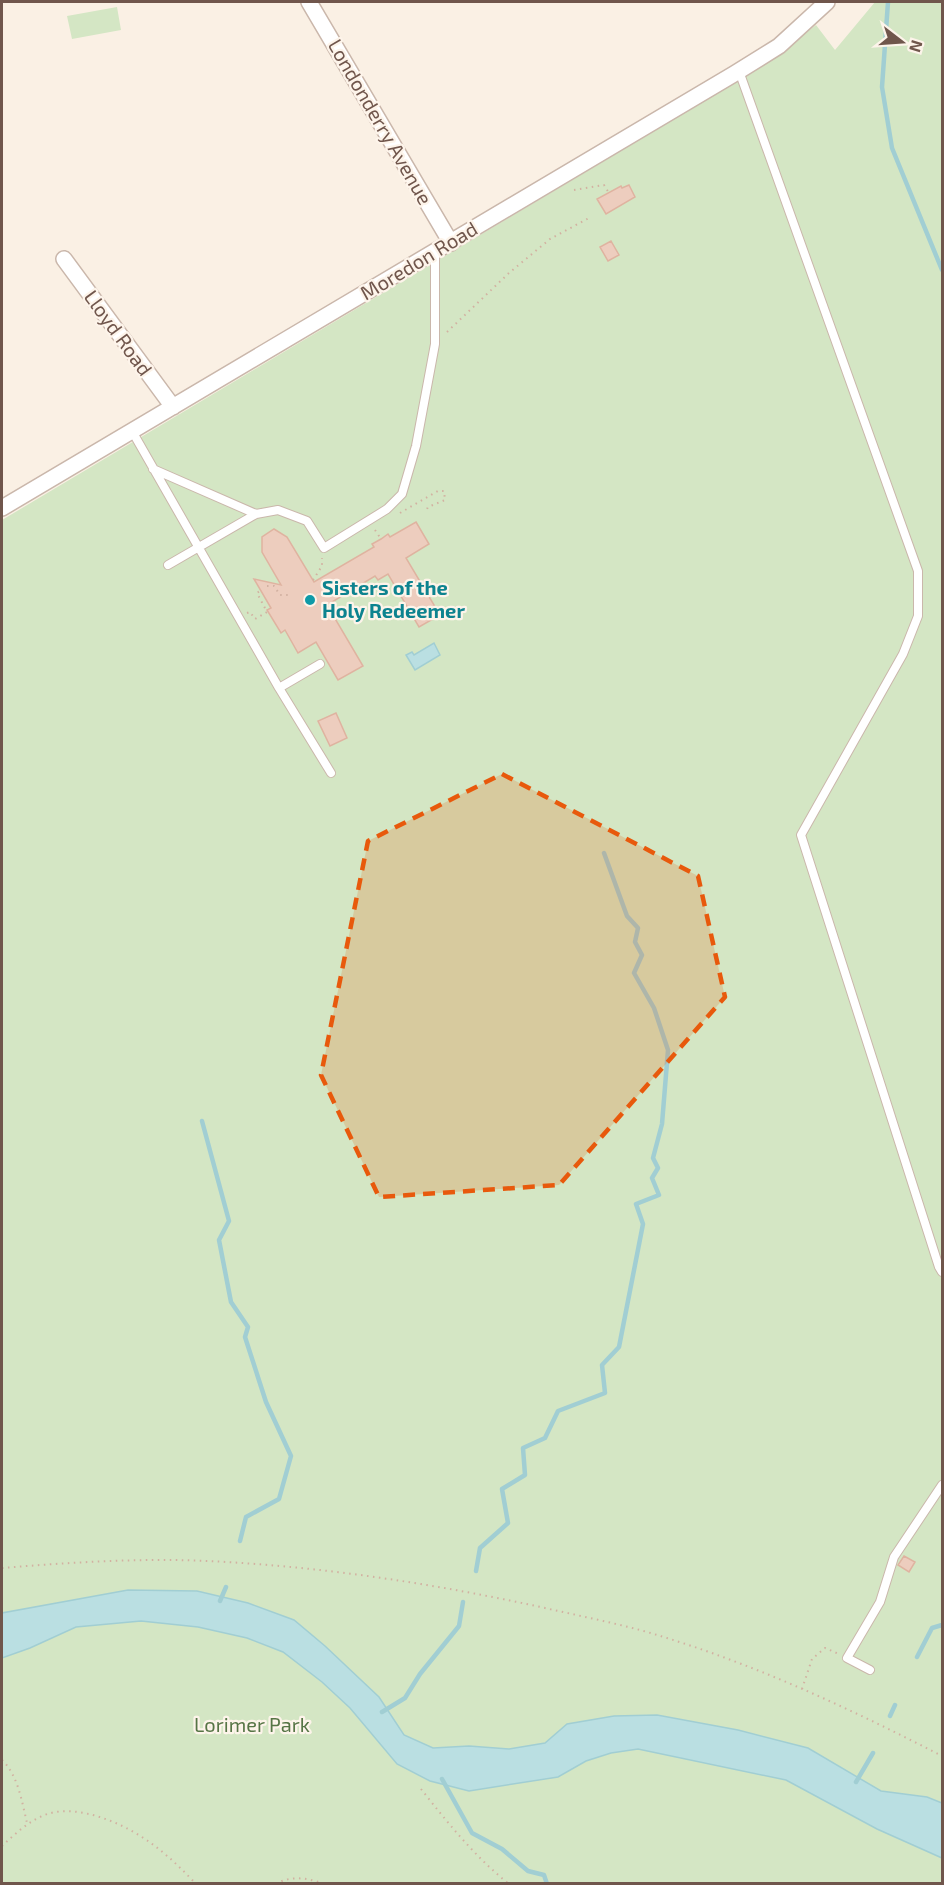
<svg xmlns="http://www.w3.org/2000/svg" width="944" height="1885" font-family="'Exo 2',sans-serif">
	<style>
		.green { fill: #d4e6c4 }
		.water { fill: #badfe2; stroke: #a1ced3; stroke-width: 1.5 }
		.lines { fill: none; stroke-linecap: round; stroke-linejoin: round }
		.stream { stroke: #a1ced3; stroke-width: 4.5 }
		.building { fill: #edcdbe; stroke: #dfb3a0; stroke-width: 1.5 }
		.lane-casing { stroke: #cab7ab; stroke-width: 10 }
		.street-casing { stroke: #cab7ab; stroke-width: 18 }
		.path { stroke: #d2b1a1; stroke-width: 2; stroke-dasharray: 1.5 4.5; stroke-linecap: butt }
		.lane { stroke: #fff; stroke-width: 8 }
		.street { stroke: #fff; stroke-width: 15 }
		.marked { fill: #e8590c; fill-opacity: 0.2; stroke: #e8590c; stroke-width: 4.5; stroke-dasharray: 12 8; stroke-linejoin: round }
		.culture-dot { fill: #0f9aa8; stroke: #fdf4ea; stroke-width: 2 }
		.labels { text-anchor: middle; stroke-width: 4.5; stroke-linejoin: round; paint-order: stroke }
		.street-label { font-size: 20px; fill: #70564c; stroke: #fdf4ea }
		.culture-label { font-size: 20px; font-weight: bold; fill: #0d838f; stroke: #fdf4ea; text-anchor: start }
		.park-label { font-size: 20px; fill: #567545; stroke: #fdf4ea }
	</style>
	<rect width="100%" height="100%" fill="#faf0e4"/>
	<path class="green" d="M875,2H942V1883H2V520L755,71L816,25L835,50Z
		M117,7L121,30L72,39L67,16Z"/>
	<path class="water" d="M434,643L440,655L415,670L406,655L412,652L414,655Z
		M128,1590L197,1591L248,1603L294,1620L325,1646L379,1697L404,1735L433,1748L469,1746L509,1749L545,1743L567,1724L614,1716L657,1715L738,1730L808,1748L881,1791L927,1797L942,1803V1858L877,1829L786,1780L638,1749L611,1753L586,1761L558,1777L469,1791L430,1781L397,1764L350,1708L322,1682L283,1652L247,1638L198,1627L141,1621L76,1627L30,1648L2,1658V1613Z"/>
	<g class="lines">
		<path class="stream" d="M888,2L882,87L892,148L942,270
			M202,1121L229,1221L219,1240L231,1302L248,1327L245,1337L266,1402L291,1456L279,1499L246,1517L240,1541
			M476,1571L480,1548L508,1523L502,1489L525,1475L523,1448L545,1438L558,1411L605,1393L602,1365L619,1347L643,1224L636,1204L659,1195L652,1178L658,1168L653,1158L662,1124L668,1050L654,1008L634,973L642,955L635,942L638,928L627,916L604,853
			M220,1601L226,1587
			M917,1657L932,1628L942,1625
			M382,1712L405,1698L420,1674L459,1626L463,1602
			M890,1716L895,1705
			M442,1779L472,1833L502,1849L528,1871L544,1875L547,1884
			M856,1782L873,1753"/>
	</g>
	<path class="building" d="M629,185L635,197L606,214L597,199L621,186L622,188Z
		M611,241L619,255L608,261L600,247Z
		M416,522L429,544L406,558L440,615L419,627L388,574L378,580L375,576L327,605L363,666L338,680L316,642L298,653L285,630L281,633L267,610L271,608L254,579L281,585L262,552V537L274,529L287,537L314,582L374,547L372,544L381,539L388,534L390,537Z
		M336,713L347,738L330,746L318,721Z
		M904,1556L915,1562L909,1572L898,1565Z"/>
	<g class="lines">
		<defs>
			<path id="lane" d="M739,71L918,571V616L903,654L801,835L939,1267L942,1272
				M132,431L279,688L331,773
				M153,469L256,514
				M168,565L256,514L278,510L307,521L324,548L387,509L402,494L416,446L435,344V252
				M279,688L320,664
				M870,1670L847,1658L880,1602L894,1557L942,1485"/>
			<path id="street" d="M309,2L451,243
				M64,259L173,407
				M2,508L734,74L779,46L827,2"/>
		</defs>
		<use href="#lane" class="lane-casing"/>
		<use href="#street" class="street-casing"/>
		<path class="path" d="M574,190L604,185L609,193
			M447,332L509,273L550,239L589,218
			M400,513L438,491H444L445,500L428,507L426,511
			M375,530L381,539
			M313,580L322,566V558
			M267,586H274L280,595H289
			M247,613L250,612L255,619L267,612L257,593L261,590
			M2,1568C76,1562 152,1557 226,1562C330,1568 434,1584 536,1606C571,1614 606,1621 640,1630C746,1660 845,1706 942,1756
			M802,1689L812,1659L825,1648L839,1654
			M2,1760C18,1775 22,1802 27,1823
			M421,1789C448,1823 475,1857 509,1884
			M2,1846C17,1832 35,1815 56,1812C68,1810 81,1812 93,1815C136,1827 166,1852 196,1884
			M276,1884C290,1875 309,1878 324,1884"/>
		<use href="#lane" class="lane"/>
		<use href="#street" class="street"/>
	</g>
	<path class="marked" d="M502,774L698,876L725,997L559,1185L379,1197L321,1075L368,841Z"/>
	<circle class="culture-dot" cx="310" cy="600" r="6"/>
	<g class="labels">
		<g class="street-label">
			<text transform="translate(380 122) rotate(60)" y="7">Londonderry Avenue</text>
			<text transform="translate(419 261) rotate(-31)" y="7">Moredon Road</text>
			<text transform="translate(118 333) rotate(54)" y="7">Lloyd Road</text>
		</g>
		<g class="culture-label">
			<text x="322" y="595">Sisters of the<tspan x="322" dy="23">Holy Redeemer</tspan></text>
		</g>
		<g class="park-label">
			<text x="252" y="1732">Lorimer Park</text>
		</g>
	</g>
	<rect width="944" height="1885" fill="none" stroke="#70564c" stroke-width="6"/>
	<g transform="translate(902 42) rotate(107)" stroke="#fdf4ea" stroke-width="4.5" paint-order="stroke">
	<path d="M0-4.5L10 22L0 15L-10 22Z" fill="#70564c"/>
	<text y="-9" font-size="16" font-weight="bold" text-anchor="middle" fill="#70564c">N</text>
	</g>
</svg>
